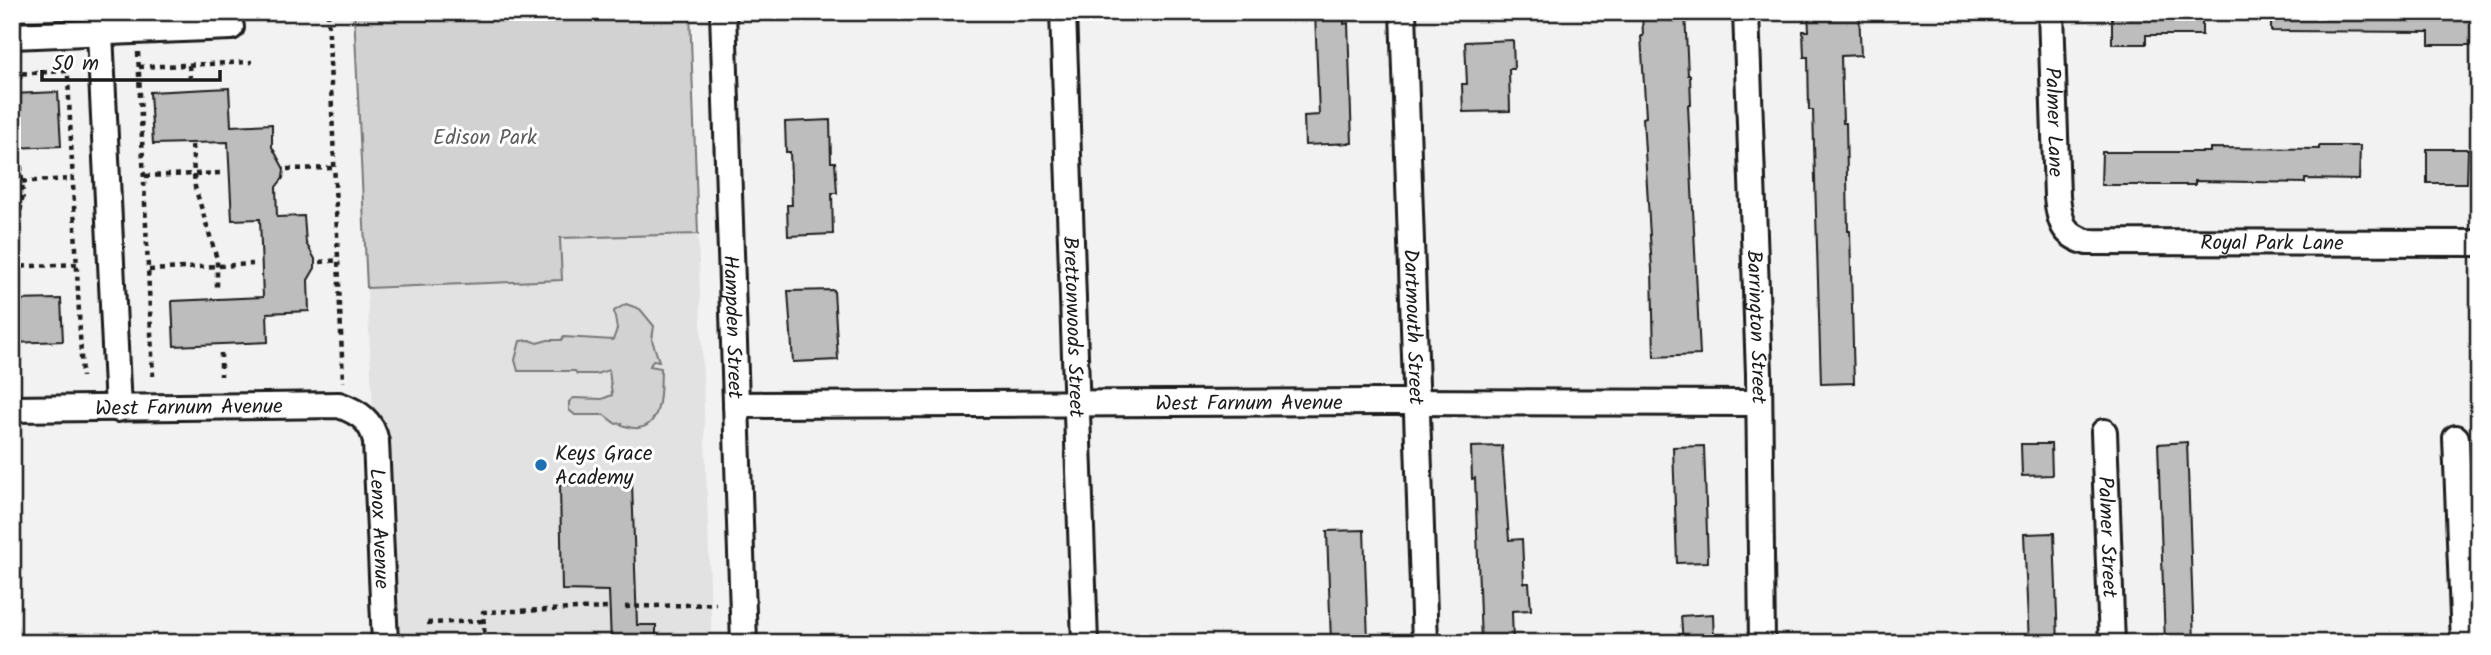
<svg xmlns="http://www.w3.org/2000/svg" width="2491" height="655" font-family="Kalam,sans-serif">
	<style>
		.built { fill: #e2e2e2 }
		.green { fill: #d2d2d2; stroke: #777; stroke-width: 2 }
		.building { fill: #bdbdbd; stroke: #1c1c1c; stroke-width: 2 }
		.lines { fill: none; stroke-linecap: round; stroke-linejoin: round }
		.minor-casing { stroke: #1c1c1c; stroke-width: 30 }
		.path { stroke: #1c1c1c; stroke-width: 4.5; stroke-dasharray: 5 5; stroke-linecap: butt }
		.minor { stroke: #fff; stroke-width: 24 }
		.poi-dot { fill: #1f6fb2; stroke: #fff; stroke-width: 2.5 }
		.labels { text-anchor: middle; stroke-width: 6; stroke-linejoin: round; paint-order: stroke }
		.street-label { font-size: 21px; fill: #1c1c1c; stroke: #fff }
		.park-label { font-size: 21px; fill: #5c5c5c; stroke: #fff }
		.poi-label { font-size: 21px; fill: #1c1c1c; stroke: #fff; text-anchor: start }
	</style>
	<rect width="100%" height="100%" fill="#f2f2f2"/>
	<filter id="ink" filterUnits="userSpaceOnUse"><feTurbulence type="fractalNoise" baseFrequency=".0143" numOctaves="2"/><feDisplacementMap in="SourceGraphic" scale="14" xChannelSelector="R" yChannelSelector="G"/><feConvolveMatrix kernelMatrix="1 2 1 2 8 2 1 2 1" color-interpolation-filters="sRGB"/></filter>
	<g filter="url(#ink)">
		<path class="built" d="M698,234L712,643H384L367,288L562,280L560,238Z"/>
		<path class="green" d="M354,12H690L698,234L560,238L562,280L367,288Z
			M626,304L640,309L654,326L652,340L659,361L653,360L650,366L661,368C660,385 664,426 638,428C633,429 626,426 621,425L622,423L616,424L604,415H575L569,410V402L573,398L602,399L612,395L609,370L596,374H577L575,371H518L515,360L520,341L530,340L537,343L548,340H561L564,337L613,340L617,329L614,311Z"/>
		<path class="building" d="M1315,12H1344V24L1348,23L1352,143L1305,145L1304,116L1319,115Z
			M1642,12H1685L1688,75H1690L1691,105H1688L1700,355L1654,357L1652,270L1643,118L1646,117L1641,36H1643Z
			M1859,12L1861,55L1841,56L1843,123H1846L1848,231H1850L1854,383L1821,384L1813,110H1809L1808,57H1804L1803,31H1809L1808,13Z
			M2112,12H2202V35H2146V44H2112Z
			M2271,12H2473V45H2429V32L2271,31Z
			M1513,40L1514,69H1509L1510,111L1463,112L1462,84H1467L1465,42Z
			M229,88L231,126L272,124V147L284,169L283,178L276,187L277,217L304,216L306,243L315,259V268L308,280L309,311L267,313L268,342L174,346L172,301L263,297L260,219L232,220L228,142L153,144L150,92Z
			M58,92L61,146L12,148V94Z
			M830,120L831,162H835L837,193H832L833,234L788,236L787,205H792L790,152H786L785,122Z
			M2319,146H2360L2359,180L2305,179V183L2195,181V185H2101L2102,152H2210V148L2319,149Z
			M2427,149H2468L2467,183H2427Z
			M834,290L838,360L793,362L788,291Z
			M61,299L63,341L12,343V300Z
			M2187,442L2194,643H2165L2158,444Z
			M2021,444H2051L2052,475L2022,476Z
			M1502,446L1509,540L1522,539L1524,583H1529L1531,610L1512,611L1513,643H1481L1475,478L1472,479L1471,447Z
			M1704,446L1708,562L1677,563L1673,447Z
			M632,483L637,625H656V643H611L609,591L562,590L560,485Z
			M1364,530L1368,641L1331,642L1327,531Z
			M2054,533L2058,643H2029L2024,534Z
			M1713,614L1714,643H1683L1681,616Z"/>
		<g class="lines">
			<defs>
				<g id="minor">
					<path d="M99,12L118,409"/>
					<path id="s1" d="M723,12L744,643"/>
					<path id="s2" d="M1063,12L1085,643"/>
					<path id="s3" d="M1403,12L1425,643"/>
					<path id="s4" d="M1746,12L1759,374L1762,643"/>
					<path id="s5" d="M2051,12L2057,197C2060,221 2062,235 2087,242L2479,243"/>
					<path d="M12,36L231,27"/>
					<path id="s6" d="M736,405L1389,402L1759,403"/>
					<path id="s7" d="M12,409L339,405C358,412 372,420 376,442L385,643"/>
					<path id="s8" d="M2104,432L2112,643"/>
					<path d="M2456,438L2464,643"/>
				</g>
			</defs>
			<use href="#minor" class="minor-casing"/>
			<path class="path" d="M328,12L343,382
				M138,52L153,376
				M67,56L82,377
				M189,65L190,78
				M139,67L252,62
				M12,74L68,71
				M20,74V82
				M192,145L195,187L217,259V290
				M287,169L335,168
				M145,176L221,173
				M12,182L73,179
				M12,260L23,195L20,156
				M320,262L340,260
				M12,267L77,264
				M149,270L253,264
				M221,353V376
				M16,354L17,378
				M625,607L716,604
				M427,623L484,621
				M485,643L483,612L609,608"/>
			<use href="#minor" class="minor"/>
		</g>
	</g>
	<circle class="poi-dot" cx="541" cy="465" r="7"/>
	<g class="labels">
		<g class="street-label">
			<text dy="7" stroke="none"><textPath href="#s5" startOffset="110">Palmer Lane</textPath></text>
			<text dy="7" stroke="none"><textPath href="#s5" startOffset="429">Royal Park Lane</textPath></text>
			<text dy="7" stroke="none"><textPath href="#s1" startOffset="315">Hampden Street</textPath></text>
			<text dy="7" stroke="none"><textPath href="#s2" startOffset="315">Brettonwoods Street</textPath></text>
			<text dy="7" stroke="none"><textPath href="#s4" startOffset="315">Barrington Street</textPath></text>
			<text dy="7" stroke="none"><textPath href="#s3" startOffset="315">Dartmouth Street</textPath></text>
			<text dy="7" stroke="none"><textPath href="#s6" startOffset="513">West Farnum Avenue</textPath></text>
			<text dy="7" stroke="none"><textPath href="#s7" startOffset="177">West Farnum Avenue</textPath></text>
			<text dy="7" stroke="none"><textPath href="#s7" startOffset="469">Lenox Avenue</textPath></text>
			<text dy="7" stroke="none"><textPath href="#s8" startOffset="105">Palmer Street</textPath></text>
		</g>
		<g class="park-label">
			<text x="485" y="144">Edison Park</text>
		</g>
		<g class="poi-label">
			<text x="555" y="460">Keys Grace<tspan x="555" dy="24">Academy</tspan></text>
		</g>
	</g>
	<rect width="2491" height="655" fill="none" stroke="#fff" stroke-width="42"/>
	<rect x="21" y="21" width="2449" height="613" fill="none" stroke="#1c1c1c" stroke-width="2.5" filter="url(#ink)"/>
	<path d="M42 70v10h178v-10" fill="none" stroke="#1c1c1c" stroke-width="3.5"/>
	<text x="52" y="70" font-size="21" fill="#1c1c1c" stroke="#ffffff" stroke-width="5" paint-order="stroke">50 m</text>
</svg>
